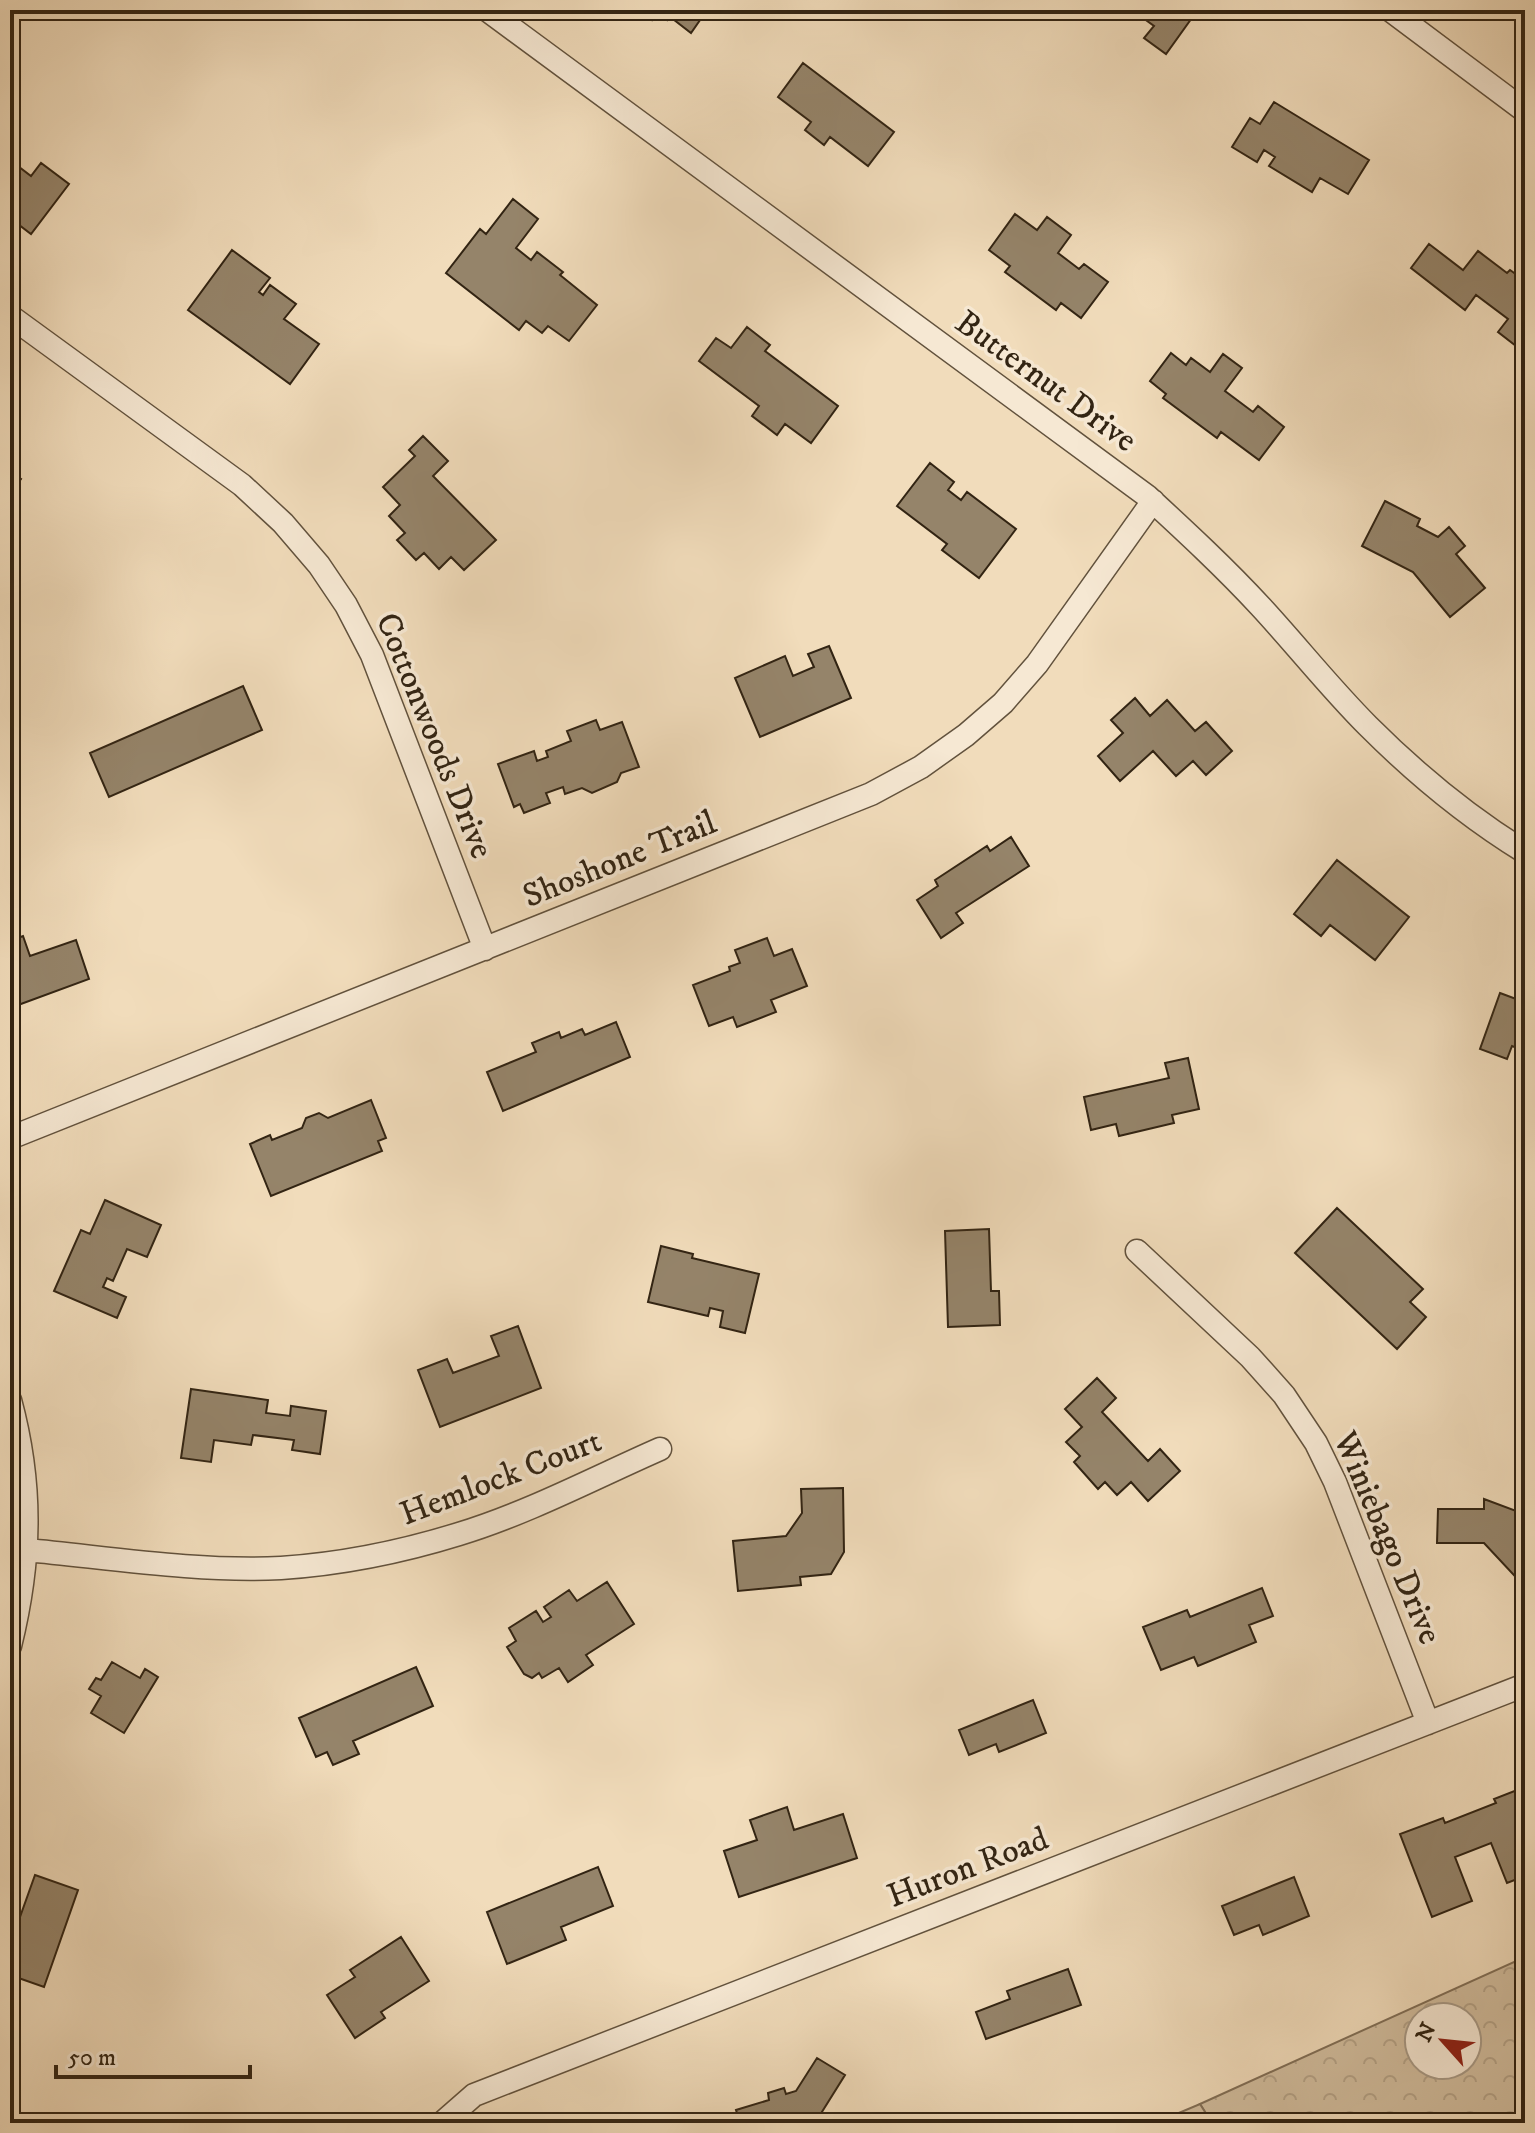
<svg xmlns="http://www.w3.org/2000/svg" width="1535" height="2133" font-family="'IM FELL DW Pica',serif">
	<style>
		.forest { fill: url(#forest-crowns); stroke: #827058; stroke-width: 2; fill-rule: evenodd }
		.cemetery { fill: url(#cemetery-stones); stroke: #827058; stroke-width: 2 }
		.building { fill: #95846a; stroke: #322413; stroke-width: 2 }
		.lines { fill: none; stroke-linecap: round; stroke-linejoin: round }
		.street-casing { stroke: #62523d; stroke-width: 25 }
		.street { stroke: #f6e8d3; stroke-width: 22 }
		.labels { text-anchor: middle; stroke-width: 7; stroke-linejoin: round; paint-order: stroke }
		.street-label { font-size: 34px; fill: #322413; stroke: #f6e8d3 }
	</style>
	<defs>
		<pattern id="forest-crowns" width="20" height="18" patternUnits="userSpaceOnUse" patternTransform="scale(2)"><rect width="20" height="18" fill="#d1bd9e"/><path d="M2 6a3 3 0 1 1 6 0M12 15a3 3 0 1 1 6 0" fill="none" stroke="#b4a287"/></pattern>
		<pattern id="cemetery-stones" width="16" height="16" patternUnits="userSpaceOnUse" patternTransform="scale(2)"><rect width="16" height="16" fill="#d1bd9e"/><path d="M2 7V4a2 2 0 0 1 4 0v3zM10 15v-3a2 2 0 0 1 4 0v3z" fill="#b4a287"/></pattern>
	</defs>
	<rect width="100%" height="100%" fill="#f1dcbb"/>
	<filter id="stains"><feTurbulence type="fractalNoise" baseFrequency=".0025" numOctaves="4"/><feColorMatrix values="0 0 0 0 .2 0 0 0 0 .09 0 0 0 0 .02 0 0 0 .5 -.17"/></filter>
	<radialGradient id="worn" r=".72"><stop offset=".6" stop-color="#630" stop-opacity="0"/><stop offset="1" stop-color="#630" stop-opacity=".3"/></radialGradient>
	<path class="forest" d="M1525,1957V2123H1212L1200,2104ZM1419,2017H1467V2065H1419Z"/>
	<path class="cemetery" d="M1200,2104L1212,2123H1155Z"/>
	<path class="building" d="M640,10H707L691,33L669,16L667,20L657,13L652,20Z
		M1132,10H1187L1194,15L1166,54L1144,38L1154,26Z
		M803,63L894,132L868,166L830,137L824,145L805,130L811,122L778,97Z
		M1274,102L1369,160L1348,194L1320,178L1312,192L1269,166L1275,157L1264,150L1257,162L1232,147L1250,118L1260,124Z
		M10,160L31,176L41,163L69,184L31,234L10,218Z
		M513,199L538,219L516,248L531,260L537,252L563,272L560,275L597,305L569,341L548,326L542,333L526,321L519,330L446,273L480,229L486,234Z
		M1015,214L1037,230L1047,217L1071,235L1058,253L1079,269L1084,264L1108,282L1081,318L1061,303L1056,310L1005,272L1010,266L989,250Z
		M1429,244L1463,270L1478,251L1507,273L1510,270L1524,280L1525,279V353L1498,332L1508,319L1476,295L1465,310L1411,268Z
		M232,250L270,278L259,292L263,295L270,285L296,304L284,319L319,344L290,384L188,310Z
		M747,327L770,345L765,351L838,406L811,443L785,424L777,435L752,416L759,406L699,361L716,338L731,348Z
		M1171,353L1186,365L1191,358L1210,372L1223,354L1242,368L1225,391L1253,412L1258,406L1284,427L1259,460L1221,432L1217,438L1163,398L1166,394L1150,381Z
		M423,436L448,461L433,476L496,540L464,570L451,557L439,569L424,553L416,560L397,540L405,533L389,516L400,505L383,487L415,456L409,450Z
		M930,463L954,482L948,490L961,500L967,492L1016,529L979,578L942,550L947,544L897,506Z
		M10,471L21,479L10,494Z
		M1385,501L1420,519L1417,526L1438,537L1449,527L1465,546L1456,554L1485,588L1450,617L1413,572L1362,546Z
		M829,646L851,698L760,737L735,678L785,656L793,676L814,667L808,654Z
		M243,686L262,730L109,797L90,753Z
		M1135,698L1150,716L1167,700L1195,731L1206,722L1232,751L1206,775L1193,761L1176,776L1153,751L1120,781L1098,756L1123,733L1111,720Z
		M596,720L600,730L622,722L639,767L621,773L617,782L592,793L582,788L565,794L563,787L546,793L550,803L524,813L520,804L514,807L498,764L534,751L537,761L548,757L546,751L571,741L567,731Z
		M1011,837L1029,866L956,913L963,923L941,938L917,900L938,886L935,880L987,846L990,851Z
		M1337,860L1409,917L1375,960L1330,925L1321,936L1294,914Z
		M23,936L30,956L76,940L89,979L10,1008V941Z
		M767,938L774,956L792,949L807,986L771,1000L776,1012L737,1027L733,1017L709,1026L693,985L730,971L729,967L740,963L735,950Z
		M1500,993L1524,1002L1525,999V1051L1512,1046L1507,1059L1480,1049Z
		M616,1022L630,1057L503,1111L487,1072L536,1052L532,1043L559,1032L561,1038L582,1029L585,1035Z
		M1188,1058L1199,1109L1172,1115L1174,1123L1119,1136L1116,1124L1091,1130L1084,1097L1169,1078L1165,1063Z
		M371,1100L386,1138L378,1141L382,1151L271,1196L250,1144L270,1135L272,1140L302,1128L306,1118L319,1113L328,1118Z
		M105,1200L161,1225L147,1257L127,1249L113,1281L107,1278L103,1287L126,1297L117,1318L54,1291L81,1230L90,1234Z
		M1337,1208L1423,1289L1410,1302L1426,1317L1397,1349L1295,1253Z
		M989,1229L991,1291H999L1000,1325L948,1327L945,1231Z
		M661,1246L693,1254L692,1258L759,1274L745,1333L720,1327L723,1311L710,1308L708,1316L648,1302Z
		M518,1326L541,1388L440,1427L418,1370L447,1359L453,1373L499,1356L491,1336Z
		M1097,1378L1116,1398L1102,1412L1148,1461L1160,1449L1180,1471L1148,1501L1131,1482L1117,1495L1105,1482L1098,1489L1074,1462L1080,1456L1066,1442L1082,1427L1065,1409Z
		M191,1389L268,1400L266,1413L290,1416L291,1406L326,1411L320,1454L292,1450L294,1440L253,1435L251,1445L214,1440L211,1462L181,1458Z
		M843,1488L844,1552L831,1574L800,1577L801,1585L738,1591L733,1541L786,1536L802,1513L801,1489Z
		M1484,1499L1519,1512L1516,1521L1525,1531V1587L1484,1543H1437L1438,1509H1484Z
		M607,1582L634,1624L586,1655L593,1665L568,1682L559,1668L542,1678L539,1673L532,1678L524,1674L507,1647L516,1641L509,1628L536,1611L543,1622L551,1617L544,1607L569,1590L577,1601Z
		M1262,1588L1273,1616L1249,1625L1256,1642L1198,1666L1194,1657L1161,1670L1143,1627L1187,1610L1190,1617Z
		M112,1662L140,1678L145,1669L158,1677L124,1733L91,1713L101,1696L89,1689L96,1678L101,1680Z
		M416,1667L433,1706L353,1741L359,1754L333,1765L327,1752L316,1757L299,1718Z
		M1033,1700L1046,1733L999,1752L996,1744L969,1755L959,1730Z
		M1517,1790L1525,1810V1876L1507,1883L1491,1843L1455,1857L1472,1901L1432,1917L1400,1834L1443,1818L1445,1823L1496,1803L1494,1799Z
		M787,1807L794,1830L843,1814L857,1858L739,1897L724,1851L757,1840L750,1820Z
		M598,1867L613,1906L561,1927L566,1940L507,1964L487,1912Z
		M35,1875L78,1890L44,1987L10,1975V1945Z
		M1294,1877L1309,1916L1263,1935L1259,1925L1234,1935L1222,1906Z
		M401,1937L429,1981L381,2012L385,2018L355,2038L327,1995L355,1977L350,1970Z
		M1068,1969L1081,2005L986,2039L976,2012L1010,1999L1007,1991Z
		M817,2058L845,2075L815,2123H740L736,2110L769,2100L768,2093L784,2088L786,2094L796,2091Z"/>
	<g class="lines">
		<defs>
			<path id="street" d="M487,10L1147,496C1186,532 1225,568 1261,607C1297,646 1330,688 1368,726C1415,773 1468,817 1525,852
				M1390,10L1525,111
				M10,316L242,485L283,523L319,565L346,605L372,655L485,949
				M10,1138L871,794L921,767L966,735L1003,703L1037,664L1153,501
				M1137,1251L1250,1357L1284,1395L1316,1443L1335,1482L1428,1723
				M10,1400C33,1485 31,1561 10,1646
				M27,1550C111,1558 196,1572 281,1568C341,1564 401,1552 459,1534C528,1513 594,1478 660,1449
				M442,2123L474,2095L1525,1685"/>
		</defs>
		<use href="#street" class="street-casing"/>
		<use href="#street" class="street"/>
	</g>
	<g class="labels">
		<g class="street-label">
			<text transform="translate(1047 380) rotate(36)" y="12">Butternut Drive</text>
			<text transform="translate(436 735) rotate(68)" y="12">Cottonwoods Drive</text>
			<text transform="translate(619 858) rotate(-22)" y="12">Shoshone Trail</text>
			<text transform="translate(500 1476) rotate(-21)" y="12">Hemlock Court</text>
			<text transform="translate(1389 1537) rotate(67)" y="12">Winiebago Drive</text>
			<text transform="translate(967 1866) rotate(-21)" y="12">Huron Road</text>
		</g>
	</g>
	<rect width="1535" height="2133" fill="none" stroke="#f1dcbb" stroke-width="40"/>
	<rect x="12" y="12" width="1511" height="2109" fill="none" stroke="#322413" stroke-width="4"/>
	<rect x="20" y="20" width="1495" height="2093" fill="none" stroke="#322413" stroke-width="2"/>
	<g transform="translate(1443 2041) rotate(297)"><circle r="38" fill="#f6e8d3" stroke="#a89a86" stroke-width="2"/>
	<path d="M0-6L14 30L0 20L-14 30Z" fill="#8f2418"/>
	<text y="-12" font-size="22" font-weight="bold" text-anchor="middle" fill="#322413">N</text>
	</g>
	<path d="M56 2065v12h194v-12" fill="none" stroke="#322413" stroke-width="4"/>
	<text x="68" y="2065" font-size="24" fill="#322413" stroke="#f6e8d3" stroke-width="6" paint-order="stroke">50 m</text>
	<rect width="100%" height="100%" filter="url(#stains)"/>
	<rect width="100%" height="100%" fill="url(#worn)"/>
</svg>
